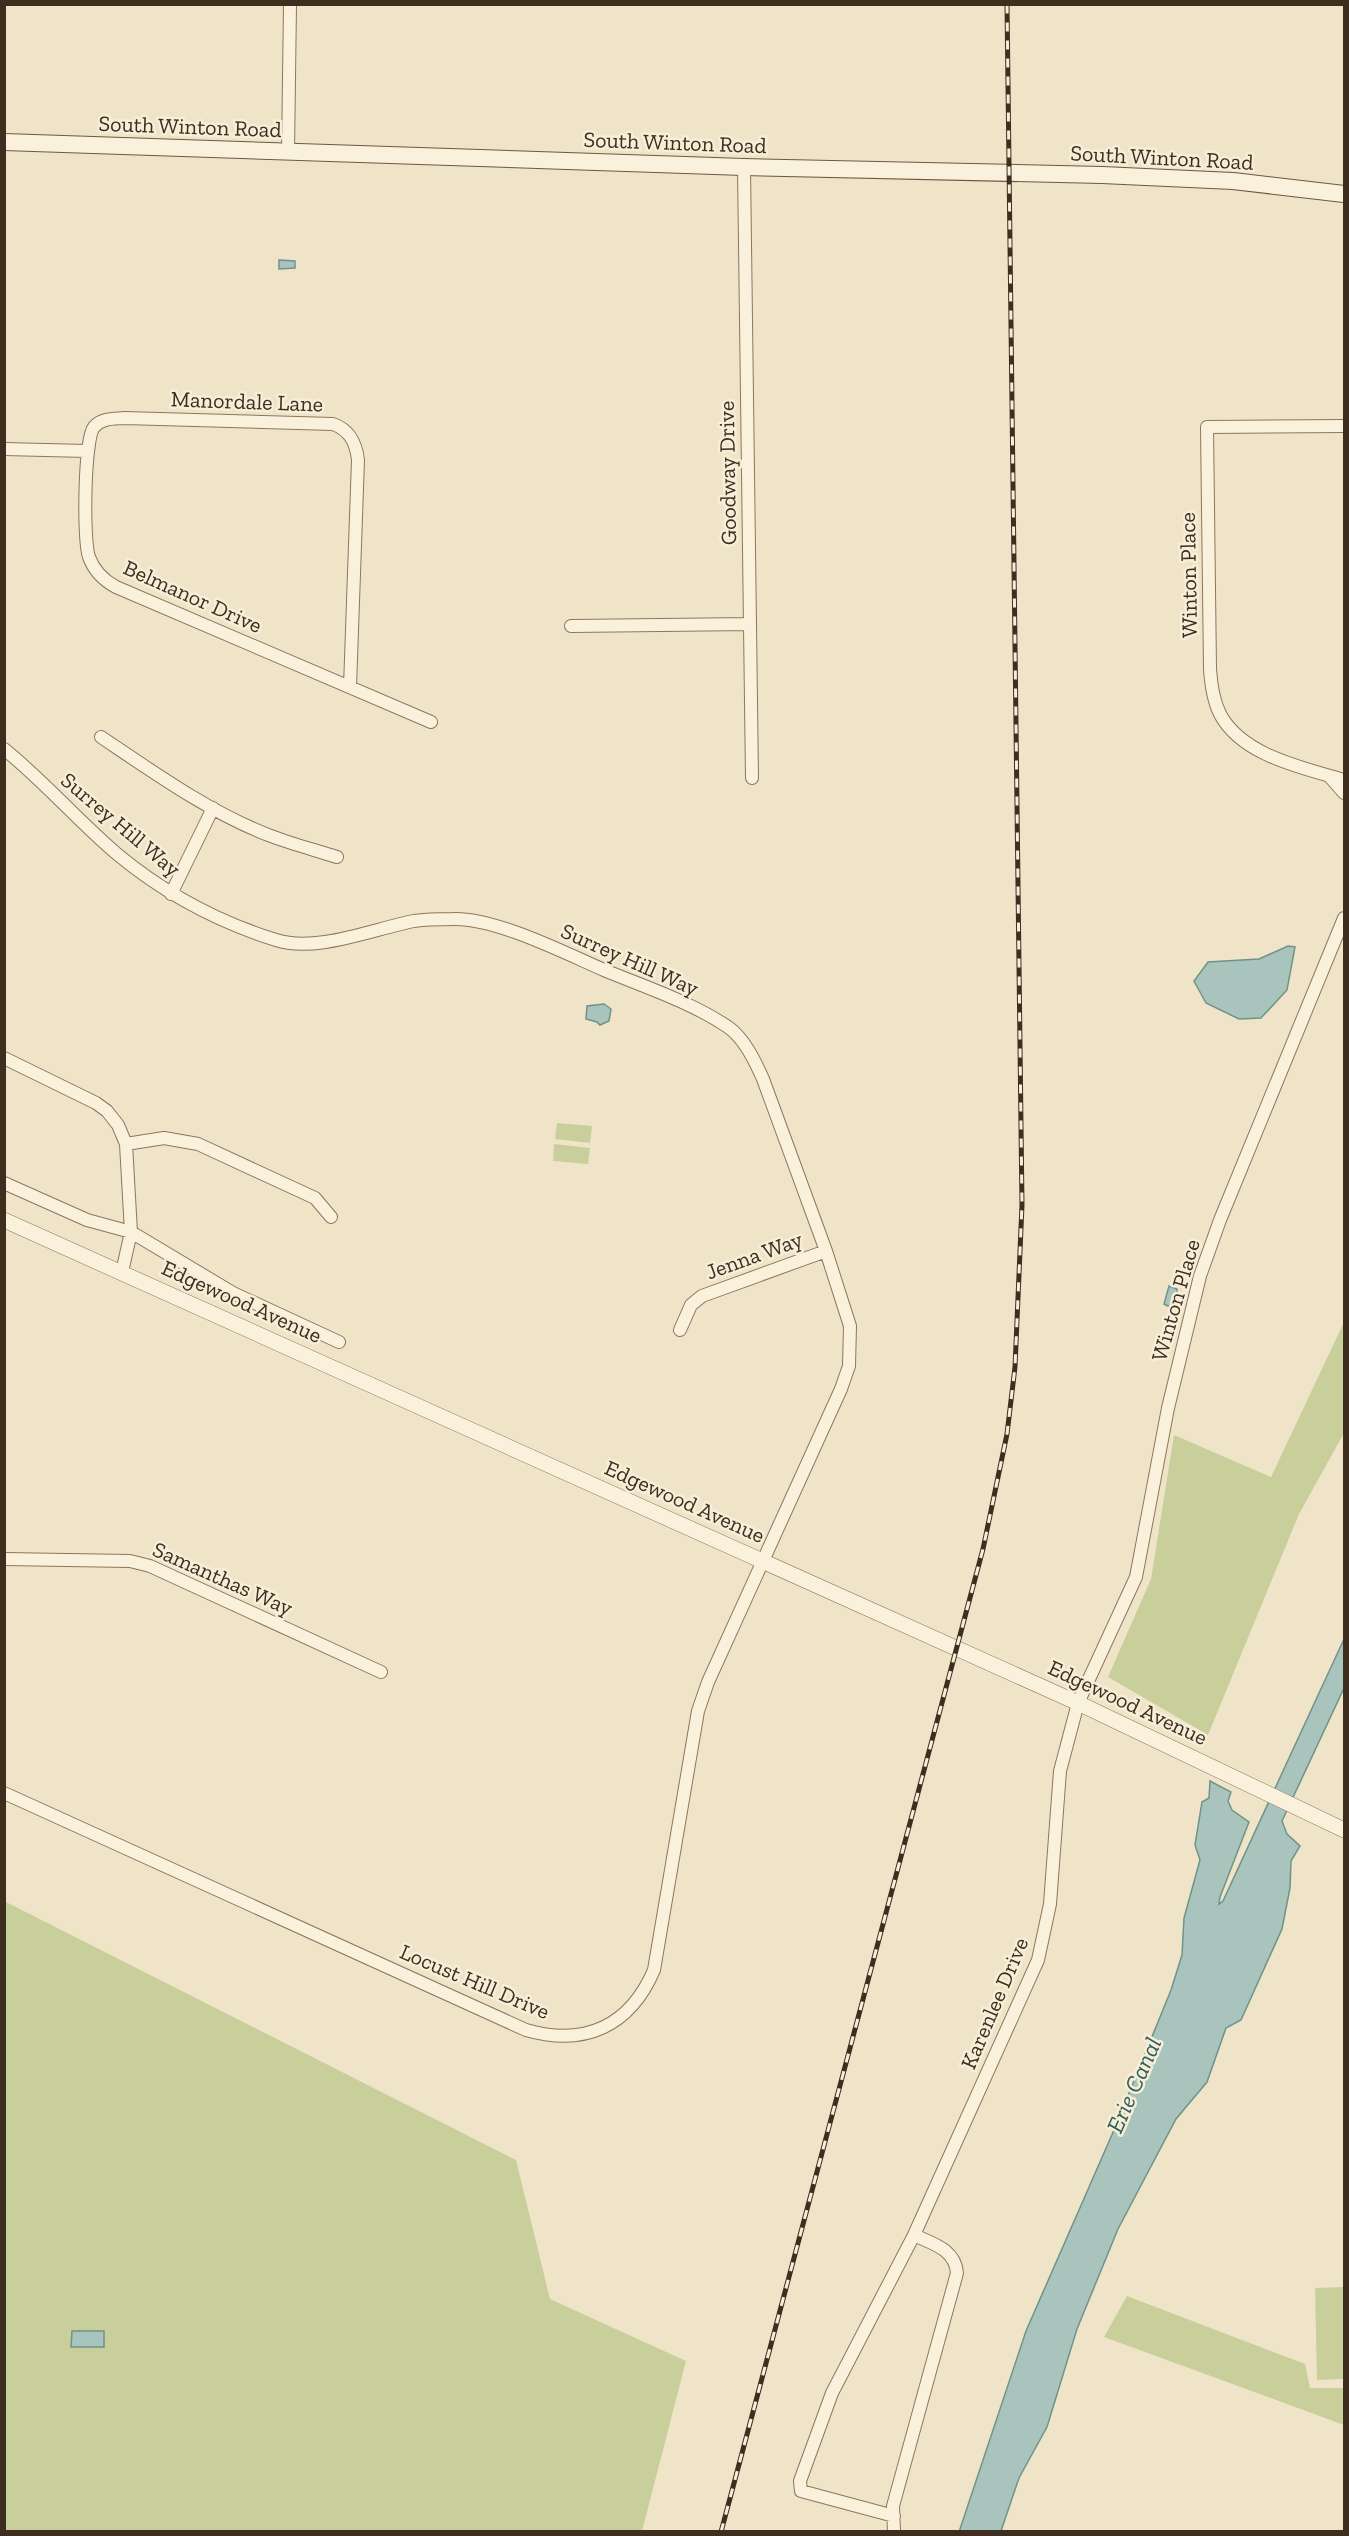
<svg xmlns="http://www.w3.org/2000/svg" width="1349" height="2536" font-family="'Zilla Slab',serif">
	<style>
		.green { fill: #c9cf9b }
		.water { fill: #a9c4bc; stroke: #6f938a; stroke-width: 1.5 }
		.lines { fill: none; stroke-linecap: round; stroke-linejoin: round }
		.minor-casing { stroke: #8d765c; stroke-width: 14 }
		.tertiary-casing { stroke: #8d765c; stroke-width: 16 }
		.secondary-casing { stroke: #6f573f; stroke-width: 18 }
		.minor { stroke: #faf1dc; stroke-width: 12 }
		.tertiary { stroke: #faf1dc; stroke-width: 15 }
		.secondary { stroke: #faf1dc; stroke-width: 16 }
		.rail-casing { stroke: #3d2e20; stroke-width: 5 }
		.rail { stroke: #f7eed8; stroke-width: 3; stroke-dasharray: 9; stroke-linecap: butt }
		.labels { text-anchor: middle; stroke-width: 5; stroke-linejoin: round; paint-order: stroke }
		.street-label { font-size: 22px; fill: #3d2e20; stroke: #f7eed8 }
		.water-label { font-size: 24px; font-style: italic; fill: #2f5d5a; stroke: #f7eed8 }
	</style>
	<rect width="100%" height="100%" fill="#f0e4c8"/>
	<path class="green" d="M557,1123L592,1126L590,1143L555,1139Z
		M554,1144L590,1148L588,1164L553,1161Z
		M1344,1322V1433L1299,1514L1208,1735L1108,1677L1151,1579L1174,1435L1271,1477Z
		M4,1901L516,2160L550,2299L686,2361L642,2531H5Z
		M1344,2287V2379L1317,2380L1315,2288Z
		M1127,2296L1305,2364L1310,2388H1344V2425L1104,2337Z"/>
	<path class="water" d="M279,260L295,261V268L279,269Z
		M1288,946L1295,947L1287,990L1261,1018L1239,1019L1206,1003L1194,981L1208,962L1259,959Z
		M604,1004L611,1009L609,1021L600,1025L597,1022L586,1019L587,1006Z
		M1169,1286L1177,1289L1176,1299L1170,1307L1164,1304Z
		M1344,1639V1688L1282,1821L1287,1834L1300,1846L1291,1861L1290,1888L1282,1929L1241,2020L1226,2028L1207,2082L1176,2119L1118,2229L1077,2329L1047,2427L1019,2478L1001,2531L959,2532L1026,2331L1114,2130L1171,1990L1182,1955L1184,1918L1200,1860L1195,1845L1202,1802L1209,1798L1210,1781L1231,1792L1228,1801L1232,1810L1249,1822L1220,1897L1219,1904L1223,1901Z
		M72,2331H104V2347H71Z"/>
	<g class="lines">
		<defs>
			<path id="minor" d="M288,153L290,4
				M744,167L752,778
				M1344,426L1207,427L1210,669C1211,684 1213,700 1220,714C1242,756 1304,768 1344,780
				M4,449L87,451
				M571,626L750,624
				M350,687L358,460C356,443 350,430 333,424L124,418C113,419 102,418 94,427C84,439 83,541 89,557C94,571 103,580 116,587L431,722
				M101,737C153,772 212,814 271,836C292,844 315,850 337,857
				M4,749C44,781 78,821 117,854C164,893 218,922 276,940C316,953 373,929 414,921C427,919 441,919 454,919C496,918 565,953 604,970C645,987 691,1002 728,1027C744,1038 755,1061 763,1079L826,1251L850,1326L849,1366L841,1389L708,1682L698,1711L654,1970C630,2026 585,2047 526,2030L4,1793
				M1330,777L1344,793
				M171,894L213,808
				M4,1058L96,1103L107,1111L118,1125L126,1144L131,1232L122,1272
				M126,1144L164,1138L198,1144L315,1198L331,1217
				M4,1183L87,1220L131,1232L233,1293L339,1342
				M680,1330L691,1305L702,1296L826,1251
				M4,1559L130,1561L150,1566L381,1672
				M894,2516L801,2491L800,2481L832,2393L914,2235L1038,1960L1050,1904L1060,1771L1078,1703L1136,1577L1168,1408L1200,1276L1220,1220L1344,918
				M894,2532L893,2506L957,2273C955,2249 933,2244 914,2235"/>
			<path id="tertiary" d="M4,1220L1078,1703L1344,1830"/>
			<path id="secondary" d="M4,142L744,167L1102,175L1233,181L1344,194"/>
		</defs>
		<use href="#minor" class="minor-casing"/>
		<use href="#tertiary" class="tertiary-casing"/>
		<use href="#secondary" class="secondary-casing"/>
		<use href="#minor" class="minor"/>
		<use href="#tertiary" class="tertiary"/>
		<use href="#secondary" class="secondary"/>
		<defs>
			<path id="rail" d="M721,2532L983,1549L1007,1434L1015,1367L1022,1205L1007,4"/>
		</defs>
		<use href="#rail" class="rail-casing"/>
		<use href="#rail" class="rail"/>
	</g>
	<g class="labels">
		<g class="street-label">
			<text transform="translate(190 126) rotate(2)" y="8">South Winton Road</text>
			<text transform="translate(675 142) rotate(2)" y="8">South Winton Road</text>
			<text transform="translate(1162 157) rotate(3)" y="8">South Winton Road</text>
			<text transform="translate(247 401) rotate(2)" y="8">Manordale Lane</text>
			<text transform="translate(727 473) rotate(-91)" y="8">Goodway Drive</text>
			<text transform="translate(1188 575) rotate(-91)" y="8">Winton Place</text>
			<text transform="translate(193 596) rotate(24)" y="8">Belmanor Drive</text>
			<text transform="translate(121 824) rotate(40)" y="8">Surrey Hill Way</text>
			<text transform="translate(630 959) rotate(24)" y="8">Surrey Hill Way</text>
			<text transform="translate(754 1255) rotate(-20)" y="8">Jenna Way</text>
			<text transform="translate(1175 1300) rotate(-74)" y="8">Winton Place</text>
			<text transform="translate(242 1301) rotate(24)" y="8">Edgewood Avenue</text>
			<text transform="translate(685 1501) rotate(24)" y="8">Edgewood Avenue</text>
			<text transform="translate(223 1578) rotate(24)" y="8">Samanthas Way</text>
			<text transform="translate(1128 1702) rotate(25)" y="8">Edgewood Avenue</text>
			<text transform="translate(475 1981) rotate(23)" y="8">Locust Hill Drive</text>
			<text transform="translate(994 2003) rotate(-67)" y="8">Karenlee Drive</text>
		</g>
		<g class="water-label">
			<text transform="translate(1134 2085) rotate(-66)" y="8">Erie Canal</text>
		</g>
	</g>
	<rect width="1349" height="2536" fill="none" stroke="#3d2e20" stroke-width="12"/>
</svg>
